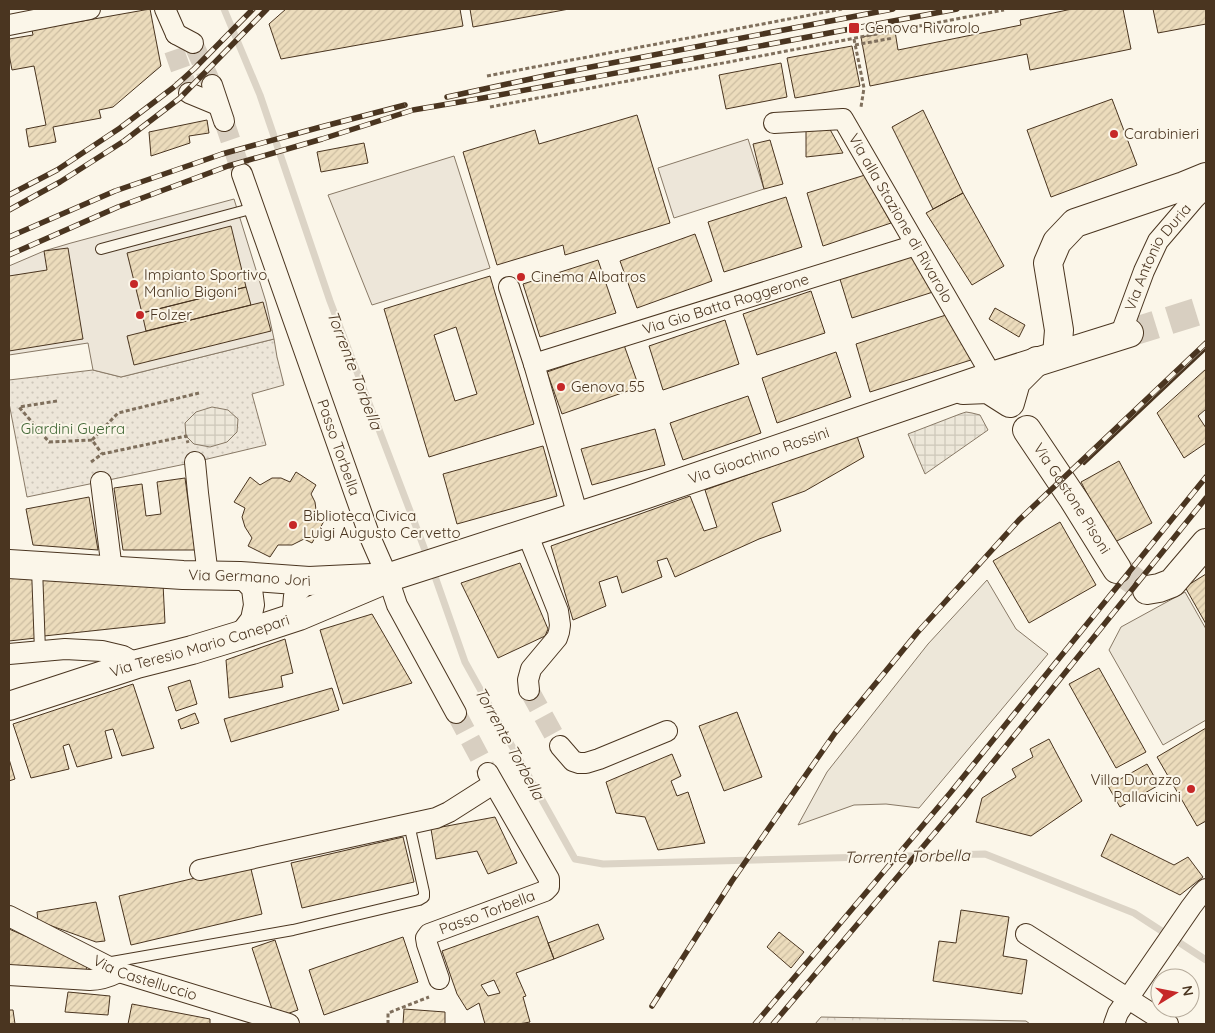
<svg xmlns="http://www.w3.org/2000/svg" width="1215" height="1033" font-family="Quicksand,sans-serif">
	<style>
		.grass { fill: url(#grass-dots); stroke: #887966 }
		.forest { fill: url(#forest-crowns); stroke: #887966 }
		.pitch { fill: #ede6d9; stroke: #887966 }
		.parking { fill: #ede7d9; stroke: #887966 }
		.plaza { fill: url(#plaza-grid); stroke: #887966 }
		.lines { fill: none; stroke-linecap: round; stroke-linejoin: round }
		.stream { stroke: #dcd4c6; stroke-width: 7 }
		.building { fill: url(#building-hatch); stroke: #4a3520; fill-rule: evenodd }
		.street-tunnel { stroke: #d8cfc1; stroke-width: 20; stroke-dasharray: 20 10; stroke-linecap: butt }
		.secondary-tunnel { stroke: #d8cfc1; stroke-width: 28; stroke-dasharray: 28 14; stroke-linecap: butt }
		.lane-casing { stroke: #4a3520; stroke-width: 12 }
		.street-casing { stroke: #4a3520; stroke-width: 22 }
		.secondary-casing { stroke: #4a3520; stroke-width: 30 }
		.primary-casing { stroke: #4a3520; stroke-width: 30 }
		.path { stroke: #7f6f5c; stroke-width: 3; stroke-dasharray: 4 2.5; stroke-linecap: butt }
		.lane { stroke: #fbf6e9; stroke-width: 10 }
		.street { stroke: #fbf6e9; stroke-width: 20 }
		.secondary { stroke: #fbf6e9; stroke-width: 28 }
		.primary { stroke: #fbf6e9; stroke-width: 28 }
		.rail-casing { stroke: #4a3520; stroke-width: 5.5 }
		.rail { stroke: #fbf6e9; stroke-width: 4; stroke-dasharray: 11; stroke-linecap: butt }
		.wall { stroke: #4a3520; stroke-width: 2.5 }
		.poi-dot { fill: #c62828; stroke: #fbf6e9; stroke-width: 2 }
		.labels { text-anchor: middle; stroke-width: 4; stroke-linejoin: round; paint-order: stroke }
		.poi-label { font-size: 15px; fill: #4a3520; stroke: #fbf6e9; text-anchor: start }
		.street-label { font-size: 15px; fill: #4a3520; stroke: #fbf6e9 }
		.park-label { font-size: 15px; fill: #436837; stroke: #fbf6e9 }
		.water-label { font-size: 16px; font-style: italic; fill: #4a3520; stroke: #fbf6e9 }
	</style>
	<defs>
		<pattern id="grass-dots" width="8" height="8" patternUnits="userSpaceOnUse" patternTransform="scale(1.25)"><rect width="8" height="8" fill="#ede6d9"/><path d="M2 2h.1M6 6h.1" fill="none" stroke="#cdc6ba" stroke-width="1.8" stroke-linecap="round"/></pattern>
		<pattern id="forest-crowns" width="20" height="18" patternUnits="userSpaceOnUse" patternTransform="scale(1.25)"><rect width="20" height="18" fill="#ede6d9"/><path d="M2 6a3 3 0 1 1 6 0M12 15a3 3 0 1 1 6 0" fill="none" stroke="#cdc6ba"/></pattern>
		<pattern id="plaza-grid" width="8" height="8" patternUnits="userSpaceOnUse" patternTransform="scale(1.25)"><rect width="8" height="8" fill="#ede7d9"/><path d="M0 4h8M4 0v8" fill="none" stroke="#cdc7ba"/></pattern>
		<pattern id="building-hatch" width="6" height="6" patternUnits="userSpaceOnUse" patternTransform="scale(1.25)"><rect width="6" height="6" fill="#ecdcbc"/><path d="M-1 1l2-2M0 6l6-6M5 7l2-2" fill="none" stroke="#ccbda1"/></pattern>
	</defs>
	<rect width="100%" height="100%" fill="#fbf6e9"/>
	<path class="grass" d="M274,339L277,357L284,385L252,394L266,445L195,462L27,497L9,403V380L93,370L121,377Z"/>
	<path class="forest" d="M821,1017L1026,1021L1030,1024H815Z"/>
	<path class="pitch" d="M748,139L764,189L674,218L658,168Z
		M454,156L490,268L372,305L328,195Z
		M234,199L266,302L274,339L121,377L93,370L88,343L9,355V266L44,251L71,243Z"/>
	<path class="parking" d="M987,580L1016,629L1048,654L919,808L886,804L854,805L798,825L827,772L928,644Z
		M1185,592L1206,629V720L1163,745L1109,650L1121,627Z"/>
	<path class="plaza" d="M212,407L228,410L238,419L237,432L227,442L210,447L194,444L186,436L185,423L196,412Z
		M966,412L972,413L980,415L988,430L925,474L908,434L960,414Z"/>
	<g class="lines">
		<path class="stream" d="M224,9L260,95L330,301L428,558
			M432,568L465,662L575,859L603,864L985,854L1134,913L1206,960"/>
	</g>
	<path class="building" d="M150,9L161,66L113,107L99,110L101,118L53,127L56,142L29,147L26,129L46,125L34,66L12,70L9,54V39L33,35L32,30Z
		M286,9H460L463,26L281,59L269,24Z
		M470,9H569L473,27Z
		M1072,9H1123L1131,49L1030,70L1027,54L870,86L861,37L895,31L898,50L1021,25L1020,20Z
		M1153,9H1206V24L1158,33Z
		M852,46L860,86L795,98L787,58Z
		M781,63L787,97L726,109L719,75Z
		M1112,99L1137,165L1051,197L1027,130Z
		M923,110L963,193L933,209L892,127Z
		M637,115L670,223L565,255L563,245L497,265L463,152L535,130L539,144Z
		M207,120L209,133L189,136L190,143L151,156L149,132Z
		M827,124L843,153L806,157V127Z
		M770,140L783,184L764,189L753,144Z
		M364,143L368,163L321,172L317,152Z
		M865,175L891,223L823,246L807,193Z
		M963,193L1004,266L972,285L926,213Z
		M786,197L802,247L724,272L708,222Z
		M231,226L246,287L142,313L127,253Z
		M695,234L712,281L637,308L620,261Z
		M68,248L83,339L9,351V276L47,270L44,251Z
		M912,255L933,292L852,318L839,276Z
		M598,260L616,313L540,337L523,284Z
		M490,276L534,424L429,457L384,309ZM456,327L477,394L455,401L434,335Z
		M246,287L251,305L146,331L142,313Z
		M811,291L825,333L757,355L743,314Z
		M263,302L271,331L134,365L127,336Z
		M995,308L1025,325L1019,337L989,319Z
		M949,314L974,359L870,392L856,344Z
		M725,320L739,364L663,390L649,346Z
		M624,345L639,387L562,414L547,372Z
		M836,352L851,397L777,423L762,378Z
		M1206,369V409L1198,416L1206,428V443L1184,458L1157,413Z
		M748,396L761,433L683,460L670,423Z
		M655,429L665,465L592,485L581,449Z
		M857,436L864,457L805,491L772,503L781,531L759,539L675,577L667,558L657,561L662,577L622,593L617,576L599,582L606,606L573,620L551,546L690,496L704,531L717,527L705,490Z
		M543,446L557,496L457,524L443,474Z
		M1119,461L1152,523L1113,543L1081,482Z
		M296,472L316,485L311,494L315,502L316,510L314,516L324,521L312,543L304,539L292,545H278L270,557L248,546L252,538L245,527L242,517L245,508L234,502L250,477L260,485L272,478H281L290,482Z
		M185,478L195,550H123L114,488L142,484L146,516L161,514L157,482Z
		M89,497L98,550L33,545L26,509Z
		M1060,522L1096,585L1029,623L993,561Z
		M520,563L548,629L545,636L498,658L461,583Z
		M9,574L33,576L36,638L9,641Z
		M1206,574V624L1185,587Z
		M41,576L163,584L165,623L44,636Z
		M372,614L412,683L343,704L320,630Z
		M285,639L293,673L281,676L283,687L229,698L226,660Z
		M1099,668L1146,752L1116,768L1069,684Z
		M190,680L197,704L176,711L168,687Z
		M133,684L154,748L122,756L113,729L105,731L112,758L77,767L69,744L63,746L69,769L31,778L13,724Z
		M332,688L339,710L231,742L224,719Z
		M737,712L762,777L724,791L699,726Z
		M195,713L199,723L181,729L178,720Z
		M1206,728V821L1197,826L1157,757Z
		M1049,739L1082,801L1031,836L976,822L982,798L1016,777L1012,769L1033,757L1030,749Z
		M672,754L681,776L671,781L677,796L688,792L705,843L658,850L645,817L616,813L606,782Z
		M9,759L15,779L9,781Z
		M1147,764L1159,785L1120,807L1108,786Z
		M495,817L517,863L488,874L477,851L436,859L431,829Z
		M1111,834L1174,865L1188,857L1203,877L1180,895L1101,856Z
		M403,837L414,882L302,908L291,863Z
		M250,865L262,914L131,945L119,896Z
		M96,902L105,941L96,942L38,921L37,912Z
		M961,910L1009,917L1003,956L1027,960L1022,994L933,981L939,941L956,943Z
		M538,916L554,959L516,973L526,996L523,997L530,1022L519,1024H485L479,1003L467,1010L457,994L442,951ZM494,980L500,993L488,996L481,985Z
		M598,924L604,939L554,959L548,943Z
		M9,929L88,963L85,973L9,967Z
		M779,932L804,952L791,968L767,947Z
		M403,937L418,982L324,1015L309,970Z
		M275,940L298,1010L275,1018L252,948Z
		M68,992L110,996L108,1015L65,1012Z
		M132,1004L210,1019V1024H128Z
		M404,1009L445,1012V1024H403Z
		M9,1010H13L15,1024H9Z"/>
	<g class="lines">
		<path class="street-tunnel" d="M193,43L212,85
			M174,50L189,93
			M224,121L242,174
			M529,690L560,746
			M456,713L488,773"/>
		<path class="secondary-tunnel" d="M1129,333L1206,309
			M1117,569L1147,590"/>
		<defs>
			<path id="lane" d="M101,249L254,208
				M37,568L40,651
				M106,963L293,930L419,900L424,897V892L409,824"/>
			<g id="street">
				<path d="M165,9L176,34"/>
				<path d="M9,25L90,9"/>
				<path d="M176,34L193,43"/>
				<path d="M212,85L224,121"/>
				<path d="M189,93L218,105"/>
				<path id="s1" d="M774,123L843,119L992,376"/>
				<path id="s2" d="M242,174L370,537L388,578L397,605L456,713"/>
				<path d="M509,287L534,364"/>
				<path id="s3" d="M1120,336L1144,271L1158,241L1194,199L1206,187"/>
				<path d="M195,462L198,493L208,576"/>
				<path d="M101,482L112,570"/>
				<path id="s4" d="M578,516L534,364L916,245"/>
				<path d="M527,533L558,611L560,625L559,632L557,638L531,669L528,680L529,690"/>
				<path d="M299,616L293,607L294,596L309,581"/>
				<path d="M238,636L251,619L254,605L252,589L240,576"/>
				<path d="M9,654L65,649L102,651L123,656L137,664"/>
				<path d="M560,746L573,761L579,763H586L599,759L667,731"/>
				<path d="M200,870L436,818L449,812L493,784"/>
				<path id="s5" d="M9,916L119,972L289,1024"/>
				<path d="M1026,934L1168,1024"/>
				<path d="M9,975L90,980C101,980 109,977 119,972"/>
				<path id="s6" d="M439,979L427,944L426,938L429,934L545,891L549,887V879L488,773"/>
				<path d="M1114,1024L1118,1013L1191,907L1200,895L1206,889"/>
			</g>
			<g id="secondary">
				<path d="M963,390L988,389L1010,403L1016,382L1037,361"/>
				<path id="s7" d="M1027,430L1074,500L1117,569"/>
				<path id="s8" d="M9,564L183,575L240,576L309,581L372,578"/>
				<path d="M1147,590L1159,588L1172,583L1206,543"/>
				<path id="s9" d="M9,706L137,664L192,650L238,636L299,616L396,575L635,498L992,376L1129,333"/>
			</g>
			<path id="primary" d="M1057,355L1059,330L1048,263L1057,242L1075,223L1184,186L1206,177"/>
		</defs>
		<use href="#lane" class="lane-casing"/>
		<use href="#street" class="street-casing"/>
		<use href="#secondary" class="secondary-casing"/>
		<use href="#primary" class="primary-casing"/>
		<path class="path" d="M854,39L864,88L861,107
			M855,45L893,38
			M487,76L842,9
			M490,107L1004,10
			M57,401L19,407L49,442L92,440L102,454
			M92,440L118,413L199,393
			M91,462L102,454L186,436L188,443
			M388,1024V1013L429,997"/>
		<use href="#lane" class="lane"/>
		<use href="#street" class="street"/>
		<use href="#secondary" class="secondary"/>
		<use href="#primary" class="primary"/>
		<defs>
			<path id="rail" d="M447,97L549,75L893,9
				M9,195L57,170L120,128L174,87L194,69L253,9
				M9,210L60,182L124,141L180,98L267,9
				M9,237L115,191L222,154L317,128L405,105
				M9,255L118,207L228,166L322,139L413,110L483,98L957,9
				M652,1006L732,881L835,733L917,633L1019,520L1206,343
				M755,1024L951,792L1206,477
				M773,1024L960,803L1206,498"/>
		</defs>
		<use href="#rail" class="rail-casing"/>
		<use href="#rail" class="rail"/>
		<path class="wall" d="M1084,464L1206,349"/>
	</g>
	<g class="poi-dot">
		<rect x="848" y="22" width="12" height="12" rx="2.5"/>
		<circle cx="1114" cy="134" r="5"/>
		<circle cx="521" cy="277" r="5"/>
		<circle cx="134" cy="284" r="5"/>
		<circle cx="140" cy="315" r="5"/>
		<circle cx="561" cy="387" r="5"/>
		<circle cx="293" cy="525" r="5"/>
		<circle cx="1191" cy="789" r="5"/>
	</g>
	<g class="labels">
		<g class="poi-label">
			<text x="865" y="33">Genova Rivarolo</text>
			<text x="1124" y="139">Carabinieri</text>
			<text x="144" y="280">Impianto Sportivo<tspan x="144" dy="17">Manlio Bigoni</tspan></text>
			<text x="531" y="282">Cinema Albatros</text>
			<text x="150" y="320">Folzer</text>
			<text x="571" y="392">Genova 55</text>
			<text x="303" y="521">Biblioteca Civica<tspan x="303" dy="17">Luigi Augusto Cervetto</tspan></text>
			<text x="1181" y="785" text-anchor="end">Villa Durazzo<tspan x="1181" dy="17">Pallavicini</tspan></text>
		</g>
		<g class="street-label">
			<text dy="5" stroke="none"><textPath href="#s1" startOffset="184">Via alla Stazione di Rivarolo</textPath></text>
			<text dy="5" stroke="none"><textPath href="#s3" startOffset="88">Via Antonio Duria</textPath></text>
			<text dy="5" stroke="none"><textPath href="#s4" startOffset="359">Via Gio Batta Roggerone</textPath></text>
			<text dy="5" stroke="none"><textPath href="#s2" startOffset="290">Passo Torbella</textPath></text>
			<text dy="5" stroke="none"><textPath href="#s9" startOffset="791">Via Gioachino Rossini</textPath></text>
			<text dy="5" stroke="none"><textPath href="#s7" startOffset="82">Via Gastone Pisoni</textPath></text>
			<text dy="5" stroke="none"><textPath href="#s8" startOffset="241">Via Germano Jori</textPath></text>
			<text dy="5" stroke="none"><textPath href="#s9" startOffset="200">Via Teresio Mario Canepari</textPath></text>
			<text dy="5" stroke="none"><textPath href="#s6" startOffset="110">Passo Torbella</textPath></text>
			<text dy="5" stroke="none"><textPath href="#s5" startOffset="150">Via Castelluccio</textPath></text>
		</g>
		<g class="park-label">
			<text x="73" y="434">Giardini Guerra</text>
		</g>
		<g class="water-label">
			<text transform="translate(355 370) rotate(69)" y="6">Torrente Torbella</text>
			<text transform="translate(510 743) rotate(61)" y="6">Torrente Torbella</text>
			<text transform="translate(907 856) rotate(-1)" y="6">Torrente Torbella</text>
		</g>
	</g>
	<rect width="1215" height="1033" fill="none" stroke="#4a3520" stroke-width="20"/>
	<g transform="translate(1175 993) rotate(80)"><circle r="24" fill="#fbf6e9" stroke="#b4a999"/>
	<path d="M0-4L9 19L0 12L-9 19Z" fill="#c62828"/>
	<text y="-8" font-size="14" font-weight="bold" text-anchor="middle" fill="#4a3520">N</text>
	</g>
</svg>
